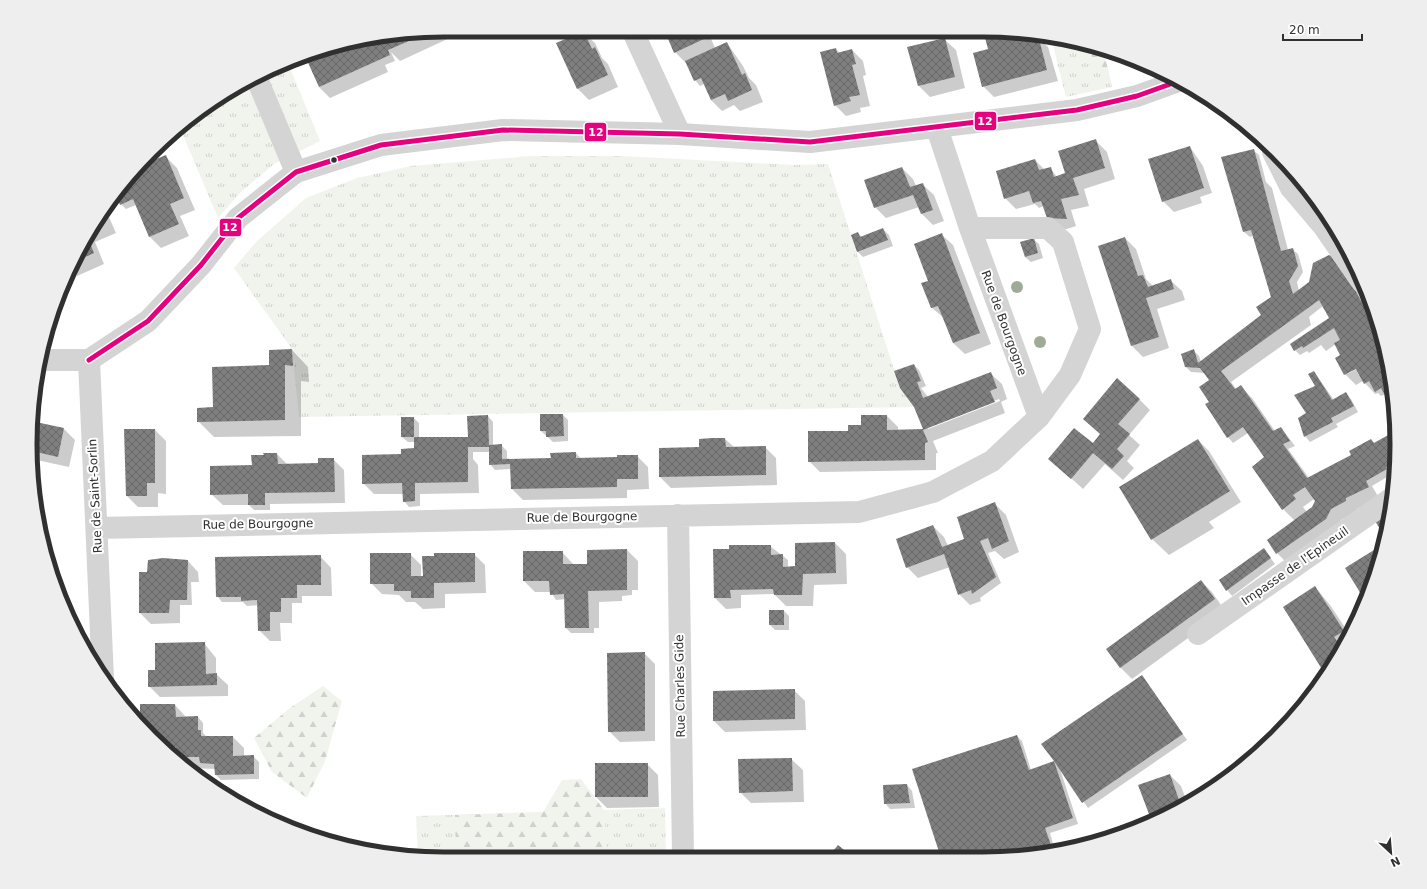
<svg xmlns="http://www.w3.org/2000/svg" width="1427" height="889" font-family="'DejaVu Sans',sans-serif">
	<style>
		.grass { fill: url(#grass-tufts) }
		.forest { fill: url(#forest-firs) }
		.shadow { fill: #0003; fill-rule: evenodd }
		.building { fill: url(#building-cross-hatch) }
		.lines { fill: none; stroke-linecap: round; stroke-linejoin: round }
		.minor { stroke: #d4d4d4; stroke-width: 22 }
		.tertiary { stroke: #d4d4d4; stroke-width: 22 }
		.bus-1-casing { stroke: #fff; stroke-width: 8 }
		.bus-1 { stroke: #e5007d; stroke-width: 5 }
		.tree { fill: #9fab97 }
		.bus-dot { fill: #303030; stroke: #fff; stroke-width: 1.5 }
		.labels { text-anchor: middle; stroke-width: 4; stroke-linejoin: round; paint-order: stroke }
		.street-label { font-size: 12px; fill: #303030; stroke: #fff }
		.rim { fill: none; stroke: #303030; stroke-width: 5 }
		.line-badge { stroke: #fff; stroke-width: 1.5 }
		.badge-label { font-size: 11px; text-anchor: middle; font-weight: bold; fill: #fff }
	</style>
	<defs>
		<pattern id="grass-tufts" width="24" height="20" patternUnits="userSpaceOnUse"><rect width="24" height="20" fill="#f1f4ed"/><path d="M3 7l-1-3M5 7V3M7 7l1-3M15 17l-1-3M17 17v-4M19 17l1-3" fill="none" stroke="#cfd2cc"/></pattern>
		<pattern id="forest-firs" width="22" height="20" patternUnits="userSpaceOnUse"><rect width="22" height="20" fill="#f1f4ed"/><path d="M5 1l3.5 6h-7zM16 11l3.5 6h-7z" fill="#cfd2cc"/></pattern>
		<pattern id="building-cross-hatch" width="8" height="8" patternUnits="userSpaceOnUse"><rect width="8" height="8" fill="#7f7f7f"/><path d="M0 0l8 8M0 8l8-8" fill="none" stroke="#686868"/></pattern>
	</defs>
	<rect width="100%" height="100%" fill="#fff"/>
	<path class="grass" d="M1051,38L1104,52L1112,87L1066,97Z
		M288,63L320,141L274,164L241,192L218,218L180,128L214,100Z
		M531,156H621L794,165L828,164L900,388L914,407L299,417L292,349L234,268L257,241L306,198L357,178L411,166Z
		M665,808L666,857L418,856L416,816Z"/>
	<path class="forest" d="M1089,48L1104,52L1112,87L1094,64Z
		M323,686L342,701L325,761L307,798L272,772L254,738L290,708Z
		M581,779L604,810L607,851L456,856L455,815L543,812L562,780Z"/>
	<path class="shadow" d="M390,34H453L454,36L400,61L391,52L395,61L385,65L388,72L330,98L319,87L321,50Z
		M579,34H585L595,43L602,58L608,64L618,87L589,100L578,89L558,43Z
		M667,34H709L715,48L727,43L743,66L749,78L756,85L763,102L740,111L734,105L722,111L711,100L704,84L700,86L695,80L687,62L686,63L675,52Z
		M985,34H1020L1022,38L1005,43L1037,36L1048,47L1058,81L994,97L983,86L991,49Z
		M944,39L956,50L965,88L930,97L919,86L908,48Z
		M836,49L840,53L852,50L863,61L866,75L863,76L870,106L860,108L861,112L846,116L835,105Z
		M1136,60L1141,62L1159,72L1148,75L1137,64Z
		M1096,141L1107,152L1115,179L1084,189L1089,206L1071,210L1076,226L1067,229H1059L1047,217L1044,206L1039,208L1035,204L1016,209L1005,198L1035,160L1045,170L1050,168L1057,177L1066,174Z
		M1190,147L1203,166L1212,193L1200,197L1202,203L1174,212L1163,201Z
		M1253,150L1259,155L1266,182L1272,188L1288,250L1292,249L1298,254L1303,272L1297,282L1299,291L1350,272L1378,325L1393,391L1394,410L1386,394L1381,396L1378,393L1375,394L1363,381L1356,385L1345,374L1342,355L1336,344L1326,351L1321,345L1309,353L1307,351L1300,355L1295,350L1330,319L1323,306L1309,317L1311,325L1231,382L1236,389L1241,387L1252,398L1275,431L1280,428L1286,434L1295,446L1288,449L1309,478L1391,434L1395,426L1396,475L1389,468L1392,474L1372,486L1379,498L1357,509V512L1341,520L1337,529L1288,564L1277,553L1295,521L1283,509L1253,467L1266,458L1248,433L1233,443L1228,437L1210,402V380L1205,373L1191,372L1186,367L1193,350L1199,356L1201,362L1262,315L1272,297L1253,236L1250,237L1244,232ZM1361,367L1347,374V372ZM1314,499L1316,501L1313,508L1307,512L1303,507Z
		M166,157L177,168L195,210L180,216L189,236L161,248L150,237L136,205L126,209L121,204L116,192L136,169Z
		M902,168L913,179L916,186L922,184L934,195L944,221L933,225L922,214L919,207L886,218L875,207Z
		M105,208L116,233L95,242L104,264L77,276L71,270L85,237Z
		M883,229L889,235L893,246L863,257L857,251L858,233L862,237Z
		M941,234L953,245L991,344L965,354L953,343L944,318L932,308L929,282Z
		M1125,238L1136,249L1146,279L1153,286L1170,280L1182,291L1185,300L1157,309L1169,348L1143,357L1132,346L1099,247Z
		M1033,239L1039,244L1043,258L1031,262L1025,257Z
		M292,350L308,367L309,382L301,381V436L214,437L198,421Z
		M914,365L919,370L926,386L921,388L928,397L990,373L1002,384L1007,399L1001,402L1005,413L933,441L938,453H936V470L820,472L809,461L848,432L887,416L898,427V431L924,430L915,407ZM999,399L1000,401L928,429V427Z
		M1314,372L1334,400L1346,394L1351,399L1358,412L1336,424L1338,427L1310,442L1305,436L1308,414L1317,386Z
		M1139,399L1150,410L1129,435L1140,445L1127,461L1134,468L1123,480L1105,464L1083,489L1050,459L1093,444L1101,434Z
		M563,415L568,420V441L553,442L541,431Z
		M488,416L493,422V446L501,445L507,451V460L552,459L576,453L581,459L637,456L648,467L649,489L627,490V498L523,500L512,489L511,469L495,470L490,464V452H473V459L478,465L479,493L420,494V506L409,507L404,501L403,494H374L363,483L402,455L415,449V442H408L402,437V418H414L419,423V438H469Z
		M31,421L64,429L75,440L69,467L32,459Z
		M155,430L166,441V494L158,493V507H138L127,496Z
		M712,439H725L734,447H765L776,458L777,485L671,488L660,477Z
		M1198,440L1209,451L1241,502L1209,522L1214,528L1169,555L1152,539Z
		M277,454L288,465L319,464L333,459L344,470L345,503L270,504V510H254L249,505H223L211,494L253,466Z
		M995,504L1006,515L1019,552L1004,559L995,551L988,553L1001,583L980,598L981,601L970,605L959,594L950,567L918,578L907,567L933,526L944,537L948,546L965,540Z
		M835,543L846,554L847,584L814,585L813,606H786L774,594L741,595V608L726,609L715,598L730,550L770,546L788,560V568L796,567Z
		M1264,549L1275,564L1232,596L1220,581Z
		M627,550L638,561V590H632V595L622,596V601L599,602V628H594V633H571L566,628V599L556,600L551,592H535L524,581L562,552L574,565H587Z
		M1374,551L1381,558L1365,598L1346,569Z
		M410,554L421,565V577H424L474,554L485,565L486,593L445,594V608L423,609L415,602H406L399,595L382,594L371,583Z
		M320,556L331,568L332,596H302V603H292V623H280L281,641H270L259,630V605L247,606L243,602H222L217,596Z
		M164,559L187,560L198,572L199,582H191L192,605H180V623L151,624L140,613L148,573Z
		M1201,581L1212,592L1225,611L1132,679L1121,668L1107,649Z
		M1315,587L1330,605L1350,635L1326,673L1284,607Z
		M784,611L789,616V630H775L770,625Z
		M204,643L216,658V674L228,685V696L160,697L149,686Z
		M644,653L655,664V741L620,742L609,731Z
		M1142,676L1187,740L1088,808L1060,769L1078,824L1050,833L1055,851L1010,858H942L1017,736L1022,741L1031,770L1056,762Z
		M794,690L805,701L806,730L725,732L714,721Z
		M175,705L186,717H198L203,723V733L207,737H233L244,748V756H253L259,762V779L221,780L216,775V769L189,768V770L141,726Z
		M791,759L803,770L804,802L751,803L740,792Z
		M596,764H647L658,775L659,807L607,808L596,797Z
		M1170,775L1181,786L1187,802L1166,816L1152,821Z
		M907,785L912,791L915,808L890,809L885,803Z
		M839,846L852,857H830Z"/>
	<path class="building" d="M390,34H425L388,50L390,55L319,87L305,56L315,51Z
		M577,34H585L592,49L595,47L608,75L577,89L556,43Z
		M666,34H703L706,38L674,53Z
		M984,34H1017L1019,40L1038,35L1047,70L982,87L973,53L988,49Z
		M945,38L955,77L918,86L907,47Z
		M727,42L742,75L745,73L752,90L728,101L725,94L711,100L701,78L694,81L685,61Z
		M836,48L837,53L852,49L856,64L852,65L860,95L849,97L851,101L834,106L820,52Z
		M1096,139L1105,168L1073,178L1079,195L1061,199L1067,219L1047,218L1041,201L1033,203L1029,191L1004,199L996,171L1035,159L1039,170L1051,167L1054,177L1065,173L1058,151Z
		M1190,146L1204,188L1162,202L1148,159Z
		M1254,149L1281,251L1293,248L1298,266L1289,281L1293,294L1309,282L1313,263L1329,255L1339,260L1382,340L1393,391L1394,412L1381,388L1375,392L1369,381L1364,384L1356,369L1344,375L1335,358L1340,355L1334,343L1340,340L1334,328L1303,348L1302,346L1294,351L1290,344L1329,318L1319,300L1221,371L1235,389L1241,385L1273,431L1281,427L1290,441L1283,444L1307,478L1351,455L1349,451L1371,439L1374,443L1390,434L1387,429L1395,425L1396,462L1386,467L1387,469L1366,481L1369,487L1346,498V501L1331,509L1326,519L1276,554L1267,540L1312,507L1315,501L1305,487L1293,495L1296,499L1282,510L1252,467L1264,457L1243,427L1227,438L1205,404L1209,402L1199,387L1209,380L1200,368L1185,367L1181,354L1194,349L1198,363L1261,315L1256,307L1271,297L1251,230L1243,232L1221,157Z
		M166,155L184,198L170,204L179,224L149,237L133,199L120,205L115,193L137,167Z
		M902,167L910,187L923,183L933,210L921,214L913,195L874,208L864,180Z
		M102,213L106,222L92,228L101,214Z
		M883,228L888,240L857,252L851,235L858,232L860,237Z
		M942,233L980,333L953,343L938,306L931,308L921,283L928,281L914,244Z
		M87,236L94,253L74,262L85,237Z
		M1125,237L1138,276L1143,275L1148,287L1171,279L1174,289L1146,298L1159,337L1131,346L1098,246Z
		M1034,238L1038,253L1025,257L1020,242Z
		M292,349L293,366L285,365V420L197,422V408L213,407L212,367L269,365V350Z
		M914,364L921,381L917,382L923,398L991,372L997,388L990,391L995,402L923,430L928,442L925,443V460L808,462V431H848V425H861V415H887V430L923,429L914,407L900,388L894,371Z
		M1314,371L1332,400L1346,392L1354,406L1331,418L1333,422L1304,437L1298,418L1306,413L1294,395L1315,386L1308,374Z
		M1117,378L1140,399L1118,424L1130,434L1117,449L1124,456L1112,469L1093,453L1071,479L1048,459L1074,428L1093,443L1100,434L1083,419Z
		M540,414H563L564,436L546,437V431H540Z
		M488,415L489,445L502,444V459L551,458L550,453L576,452V458L617,457V455H638V479H617V487L511,489L510,464L489,465V447H468V482L415,483V501L403,502L402,483L362,484V455L401,454V449L414,448V437H401V417H414V437H468L467,416Z
		M31,421L64,428L58,457L32,451Z
		M124,429H155V483H147V496H126Z
		M712,438H725L726,447L766,446V475L659,477V448L699,447V439Z
		M1198,439L1230,491L1151,540L1119,487Z
		M263,453H277L278,464L318,463V458H334L335,492L265,493V505H248V494L210,495V466L252,465L251,455H264Z
		M995,502L1009,541L992,549L988,538L980,541L996,577L972,594L971,590L958,595L944,554L906,568L896,539L933,525L942,547L964,539L957,517Z
		M1390,510L1385,537L1375,521Z
		M835,542L836,573L803,574L802,595H774L773,589L730,590L731,598H714L713,549H729V545H771V555L783,554V567L795,566V543Z
		M1264,548L1271,558L1226,591L1219,580Z
		M627,549V590L588,591L589,628H565L564,594L550,595L549,581H523V551H563V564H587V550Z
		M1374,550L1380,559L1364,599L1345,568Z
		M370,553H411V576H423L422,556H434V553H475V582L434,583V598H411V591H394V584H370Z
		M321,555V585H297V598H281V612H270V631H258L257,600L241,601V597H216L215,557Z
		M163,558L188,560L187,600H170L169,613H139V572H147L148,560Z
		M1201,580L1215,599L1120,668L1106,649Z
		M1315,586L1344,631L1334,637L1342,648L1325,674L1283,607Z
		M769,610H784V625H769Z
		M205,642L206,674L217,673V685L148,687V670H155V643Z
		M645,652V731L608,732L607,653Z
		M1142,675L1183,734L1082,803L1054,761L1073,818L1045,828L1053,851L1010,858H941L912,769L1017,735L1029,770L1054,761L1041,744Z
		M795,689V719L713,721V691Z
		M140,704H175L176,717L198,716V730H201V736H233V756L254,755V774L215,775L214,764L200,763L199,757H184V766L176,758V747H164L140,725Z
		M792,758L793,791L739,793L738,759Z
		M595,763H648V797H595Z
		M1170,774L1181,806L1166,816L1152,822L1138,785Z
		M907,784L910,803L884,804L883,785Z
		M838,845L853,857H828Z"/>
	<g class="lines">
		<path class="minor" d="M634,34L680,134
			M257,79L296,172
			M970,228H1048L1063,242L1090,329L1070,375L1039,417
			M89,360L103,679
			M678,515L683,857
			M97,528L859,512L933,492L992,461L1039,417L970,228L937,128
			M1198,634L1392,498"/>
		<path class="tertiary" d="M1273,152L1291,188L1324,227L1362,282
			M42,360H89L148,321L201,265L238,218L296,172L381,145L503,130L680,134L810,142L1077,110L1137,96L1176,82"/>
		<defs>
			<path id="bus-1" d="M89,360L148,321L201,265L238,218L296,172L381,145L503,130L680,134L810,142L1077,110L1137,96L1176,82"/>
		</defs>
		<use href="#bus-1" class="bus-1-casing"/>
		<use href="#bus-1" class="bus-1"/>
	</g>
	<g class="tree">
		<circle cx="1017" cy="287" r="6"/>
		<circle cx="1040" cy="342" r="6"/>
	</g>
	<circle class="bus-dot" cx="334" cy="160" r="3.5"/>
	<g class="labels">
		<g class="street-label">
			<text transform="translate(1004 323) rotate(70)" y="4">Rue de Bourgogne</text>
			<text transform="translate(95 496) rotate(-93)" y="4">Rue de Saint-Sorlin</text>
			<text transform="translate(582 517) rotate(-1)" y="4">Rue de Bourgogne</text>
			<text transform="translate(258 524) rotate(-1)" y="4">Rue de Bourgogne</text>
			<text transform="translate(1295 566) rotate(-35)" y="4">Impasse de l'Epineuil</text>
			<text transform="translate(680 686) rotate(-91)" y="4">Rue Charles Gide</text>
		</g>
	</g>
	<path d="M0 0H1427V889H0ZM444 37H983A407 407 0 0 1 1390 444V445A407 407 0 0 1 983 852H444A407 407 0 0 1 37 445V444A407 407 0 0 1 444 37Z" fill="#eee" fill-rule="evenodd"/>
	<path class="rim" d="M444 37H983A407 407 0 0 1 1390 444V445A407 407 0 0 1 983 852H444A407 407 0 0 1 37 445V444A407 407 0 0 1 444 37Z"/>
	<g class="line-badge">
		<rect x="974" y="111" width="23" height="20" rx="4" fill="#e5007d"/>
		<rect x="584" y="122" width="23" height="20" rx="4" fill="#e5007d"/>
		<rect x="219" y="218" width="23" height="19" rx="4" fill="#e5007d"/>
	</g>
	<g class="badge-label">
		<text x="985" y="125">12</text>
		<text x="596" y="136">12</text>
		<text x="230" y="231">12</text>
	</g>
	<g transform="translate(1391 853) rotate(154)" stroke="#ffffff" stroke-width="3" paint-order="stroke">
	<path d="M0-3L7 15L0 10L-7 15Z" fill="#303030"/>
	<text y="-6" font-size="11" font-weight="bold" text-anchor="middle" fill="#303030">N</text>
	</g>
	<path d="M1283 34v6h79v-6" fill="none" stroke="#303030" stroke-width="2"/>
	<text x="1289" y="34" font-size="12" fill="#303030" stroke="#ffffff" stroke-width="3" paint-order="stroke">20 m</text>
</svg>
